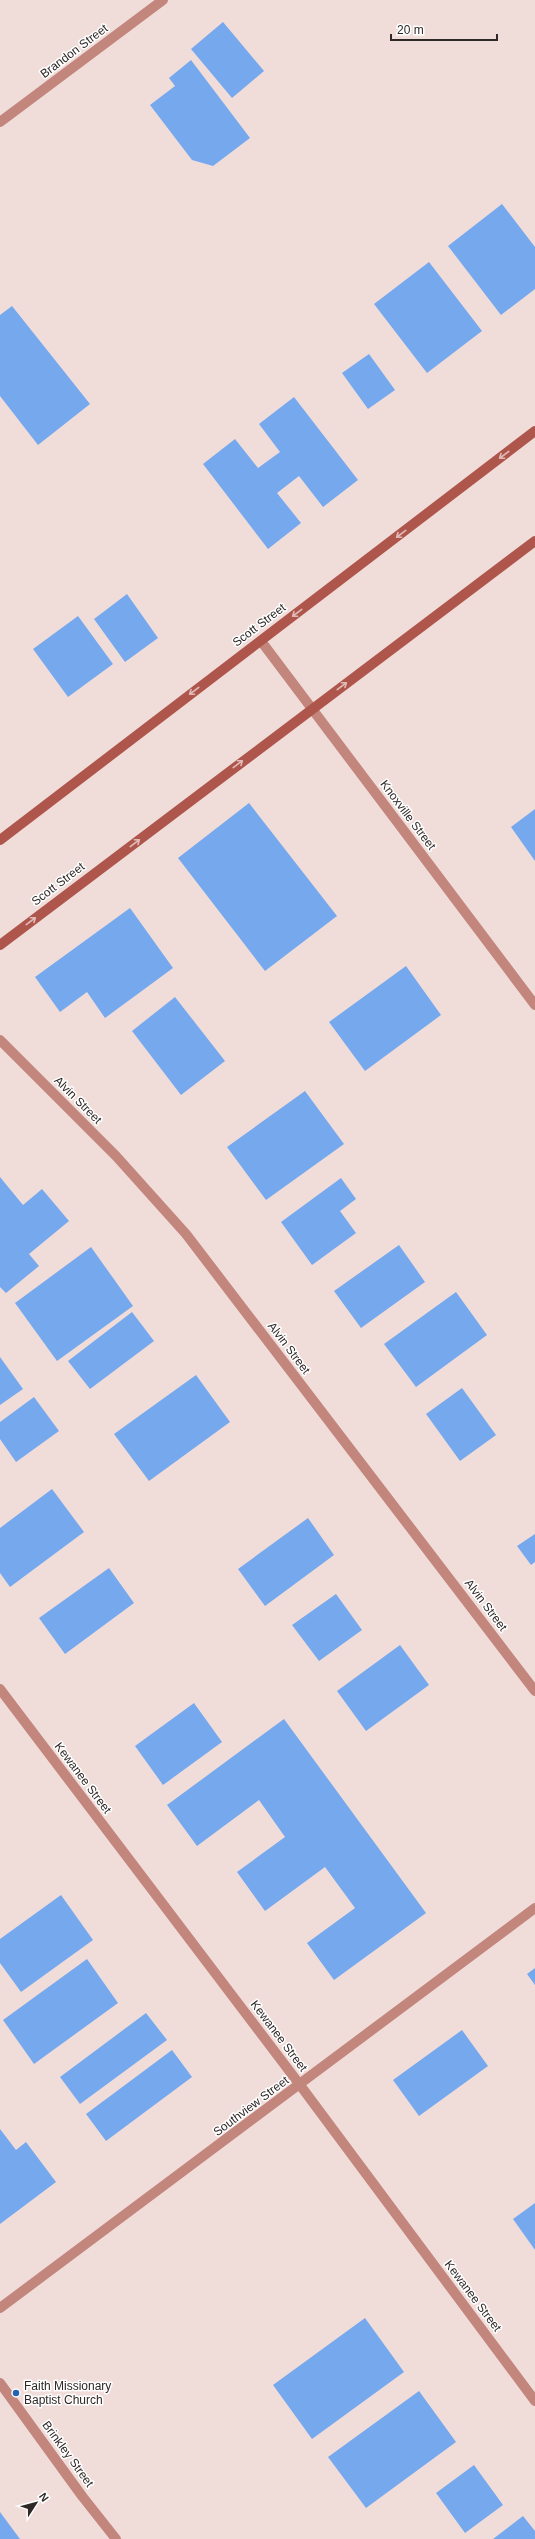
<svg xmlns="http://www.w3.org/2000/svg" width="535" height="2539" font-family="Arial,sans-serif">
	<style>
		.building { fill: #76a8ed }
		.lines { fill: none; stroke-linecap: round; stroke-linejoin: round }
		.street { stroke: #c3867d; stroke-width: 10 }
		.secondary { stroke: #af564c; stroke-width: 10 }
		.oneway { stroke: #dfbbb7 }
		.poi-dot { fill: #2363b4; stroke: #fff; stroke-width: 1.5 }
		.labels { text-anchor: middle; stroke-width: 3; stroke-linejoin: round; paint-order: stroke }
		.street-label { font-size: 12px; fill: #2e2826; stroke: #fff }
		.poi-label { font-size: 12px; fill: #2e2826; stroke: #fff; text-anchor: start }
	</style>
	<rect width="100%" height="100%" fill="#f0ddda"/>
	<path class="building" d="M223,22L264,71L232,98L191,49Z
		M191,60L250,138L213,166L192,160L150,105L175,86L169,78Z
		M502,204L535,247V289L501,315L448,246Z
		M429,262L482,331L427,373L374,304Z
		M12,306L90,404L38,445L0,396V315Z
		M369,354L395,390L368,409L342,373Z
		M294,397L358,480L323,507L299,476L277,493L301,523L268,549L203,464L235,439L258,468L280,452L259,424Z
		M127,594L158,638L125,662L94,619Z
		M78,616L113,664L68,697L33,649Z
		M249,803L337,916L265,971L178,858Z
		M535,809V861L511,827Z
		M130,908L173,968L105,1018L87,992L60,1012L35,977Z
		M406,966L441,1015L365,1071L329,1022Z
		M175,997L225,1061L181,1095L132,1031Z
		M305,1091L344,1144L266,1200L227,1147Z
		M0,1177L23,1205L42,1189L69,1221L29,1254L39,1266L6,1293L0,1287Z
		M341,1178L356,1199L340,1211L356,1233L312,1265L281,1222Z
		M399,1245L425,1282L361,1328L334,1291Z
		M91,1247L133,1306L57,1361L15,1303Z
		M456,1292L487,1335L416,1387L384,1344Z
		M132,1312L154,1341L90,1389L68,1361Z
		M0,1357L23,1389L0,1405Z
		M196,1375L230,1422L149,1481L114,1434Z
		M462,1388L496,1435L460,1461L426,1414Z
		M34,1397L59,1431L16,1462L0,1439V1422Z
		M52,1489L84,1532L10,1587L0,1573V1528Z
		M308,1518L334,1555L265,1606L238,1569Z
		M535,1534V1562L531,1565L517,1546Z
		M109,1568L134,1603L65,1654L39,1618Z
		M336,1594L362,1630L319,1661L292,1625Z
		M400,1645L429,1685L366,1731L337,1691Z
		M194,1703L222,1742L163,1785L135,1746Z
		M284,1719L426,1913L334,1980L307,1943L355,1908L325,1867L265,1911L237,1872L285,1837L259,1800L197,1846L167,1805Z
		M61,1895L93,1940L21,1992L0,1963V1939Z
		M87,1959L118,2003L34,2064L3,2020Z
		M535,1968V1985L527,1974Z
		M146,2013L167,2040L80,2104L60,2077Z
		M462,2030L488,2066L419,2116L393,2080Z
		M172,2050L192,2077L106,2141L86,2114Z
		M0,2129L16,2150L26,2142L56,2182L0,2224Z
		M535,2203V2250L513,2219Z
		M365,2318L404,2372L312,2439L273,2385Z
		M419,2391L456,2442L366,2508L328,2457Z
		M474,2465L503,2505L465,2533L436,2493Z
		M0,2512L20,2539H0Z
		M523,2516L535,2531V2539H493Z"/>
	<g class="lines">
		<path class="street" d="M0,122L163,0
			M261,641L535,1005
			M0,1040L116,1156L186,1234L535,1691
			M0,1689L300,2085L535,2401
			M0,2308L535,1908
			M0,2383L82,2496L116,2539"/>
		<path class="secondary" d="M0,840L535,431
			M0,945L535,541"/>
	</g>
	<defs><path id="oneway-shaft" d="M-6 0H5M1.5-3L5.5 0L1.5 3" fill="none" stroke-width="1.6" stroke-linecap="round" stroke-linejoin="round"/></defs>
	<g class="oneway">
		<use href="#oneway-shaft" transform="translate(504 455) rotate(143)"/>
		<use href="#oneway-shaft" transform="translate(401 534) rotate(143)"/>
		<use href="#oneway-shaft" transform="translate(297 613) rotate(143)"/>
		<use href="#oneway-shaft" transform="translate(342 686) rotate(-37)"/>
		<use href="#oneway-shaft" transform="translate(194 691) rotate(143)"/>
		<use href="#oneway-shaft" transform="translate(238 764) rotate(-37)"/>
		<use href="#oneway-shaft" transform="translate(135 843) rotate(-37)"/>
		<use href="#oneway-shaft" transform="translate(31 921) rotate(-37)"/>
	</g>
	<circle class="poi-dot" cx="16" cy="2393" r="4"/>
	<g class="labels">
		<g class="street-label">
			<text transform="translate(74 51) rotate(-37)" y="4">Brandon Street</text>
			<text transform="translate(259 625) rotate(-37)" y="4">Scott Street</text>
			<text transform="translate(408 815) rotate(53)" y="4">Knoxville Street</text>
			<text transform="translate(58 884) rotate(-37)" y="4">Scott Street</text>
			<text transform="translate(78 1100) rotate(45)" y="4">Alvin Street</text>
			<text transform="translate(289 1348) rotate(53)" y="4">Alvin Street</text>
			<text transform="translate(486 1605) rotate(53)" y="4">Alvin Street</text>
			<text transform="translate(83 1778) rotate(53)" y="4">Kewanee Street</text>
			<text transform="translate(279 2036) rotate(53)" y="4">Kewanee Street</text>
			<text transform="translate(251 2106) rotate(-37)" y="4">Southview Street</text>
			<text transform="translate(473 2296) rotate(53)" y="4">Kewanee Street</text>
			<text transform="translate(68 2454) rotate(54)" y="4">Brinkley Street</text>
		</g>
		<g class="poi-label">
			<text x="24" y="2390">Faith Missionary<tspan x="24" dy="14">Baptist Church</tspan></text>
		</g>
	</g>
	<g transform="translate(36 2503) rotate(54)" stroke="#ffffff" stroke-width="3" paint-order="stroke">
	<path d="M0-3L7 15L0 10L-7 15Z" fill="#2e2826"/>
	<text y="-6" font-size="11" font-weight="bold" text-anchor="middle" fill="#2e2826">N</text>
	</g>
	<path d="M391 34v6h106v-6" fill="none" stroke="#2e2826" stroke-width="2"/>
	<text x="397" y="34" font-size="12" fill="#2e2826" stroke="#ffffff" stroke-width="3" paint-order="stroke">20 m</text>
</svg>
